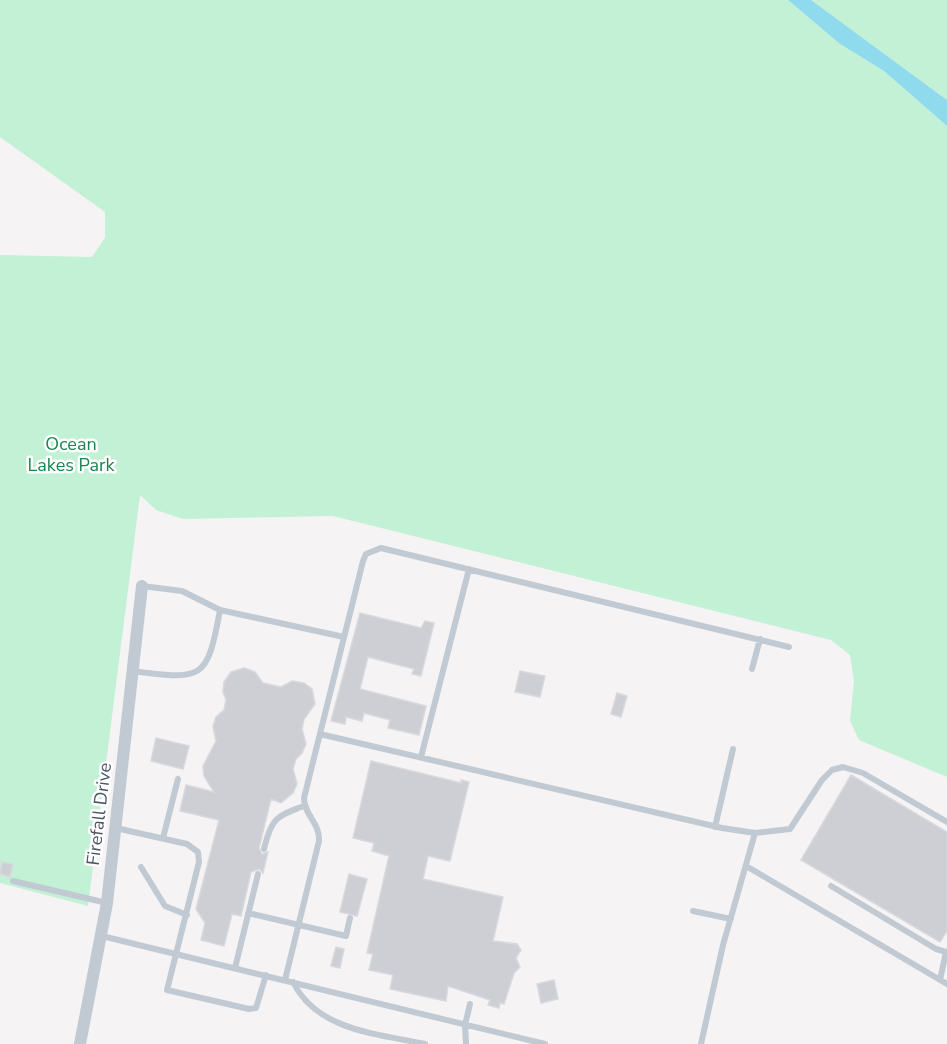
<svg xmlns="http://www.w3.org/2000/svg" width="947" height="1044" font-family="'Nunito Sans',sans-serif">
	<style>
		.green { fill: #c3f1d5 }
		.water { fill: #90daee }
		.building { fill: #cdcfd5; stroke: #d7d9de; stroke-width: 1.5 }
		.lines { fill: none; stroke-linecap: round; stroke-linejoin: round }
		.service { stroke: #c1cad2; stroke-width: 6 }
		.minor { stroke: #c1cad2; stroke-width: 12 }
		.labels { text-anchor: middle; stroke-width: 5; stroke-linejoin: round; paint-order: stroke }
		.park-label { font-size: 18px; fill: #17864f; stroke: #fff }
		.street-label { font-size: 18px; fill: #4a5661; stroke: #fff }
	</style>
	<rect width="100%" height="100%" fill="#f5f3f3"/>
	<path class="green" d="M0,0H788L840,44L884,71L947,126V777L859,740L850,721L854,681L850,655L831,640L333,516L183,519L156,510L140,495L88,906L0,883V255L92,257L105,238V212L0,137Z
		M811,0H947V100Z"/>
	<path class="water" d="M788,0H811L947,100V126L884,71L840,44Z"/>
	<path class="building" d="M360,613L421,628L425,621L434,623L421,676L412,674L414,669L368,657L360,689L426,706L419,735L388,728L390,720L364,713L362,721L346,717L345,724L331,721Z
		M244,668L255,672L263,683L281,687L292,681L304,683L312,689L315,704L304,719L302,729L306,744L302,753L296,759L293,769L297,784L293,793L281,803L271,799L259,848L262,854L268,852L263,873L259,869L251,872L241,916L232,914L224,946L201,940L205,923L196,909L219,820L180,811L186,785L214,792L204,776L203,766L216,741L213,726L216,717L224,710L226,700L223,692L224,682L231,672Z
		M520,671L545,676L540,697L515,692Z
		M617,693L627,696L621,717L611,714Z
		M156,738L189,746L183,769L151,761Z
		M371,761L461,783V780L469,782L450,861L428,856L423,879L503,897L493,941L517,944L521,950L516,958L520,967L514,973L504,1004L500,1003L499,1008L488,1005L490,1000L448,986L446,1001L390,989L393,975L369,970L373,954L367,953L389,856L372,851L374,843L353,838Z
		M851,775L947,832V931L940,942L801,860Z
		M2,862L13,864L10,877L0,874Z
		M349,874L367,879L357,916L340,912Z
		M336,947L344,949L340,968L331,966Z
		M554,980L558,999L541,1003L537,984Z"/>
	<g class="lines">
		<path class="service" d="M220,610L344,637
			M752,669L760,639
			M133,671C203,680 207,681 220,610L182,591L142,586
			M320,734L722,828L755,833L790,829L822,780L832,770L843,767L863,773L947,822
			M421,757L469,569
			M715,827L733,749
			M116,828L187,844L198,852L199,862L167,990L249,1009L256,1008L266,975
			M163,838L178,779
			M264,849C271,819 276,816 304,806
			M746,866L947,984
			M141,867L165,906L187,915
			M13,881L107,903
			M831,886L936,949L947,952
			M693,911L731,919
			M248,913L346,936L350,918
			M102,936L545,1044
			M235,968L258,874
			M285,980L319,841C320,823 304,815 304,798L363,561L366,554L381,548L789,647
			M940,980L946,952
			M293,982C317,1031 379,1034 425,1044
			M466,1044L465,1025L470,1004
			M701,1044L723,945L755,833"/>
		<path class="minor" d="M80,1044L107,903L142,586"/>
	</g>
	<g class="labels">
		<g class="park-label">
			<text x="71" y="450">Ocean<tspan x="71" dy="21">Lakes Park</tspan></text>
		</g>
		<g class="street-label">
			<text transform="translate(99 814) rotate(-83)" y="6">Firefall Drive</text>
		</g>
	</g>
</svg>
